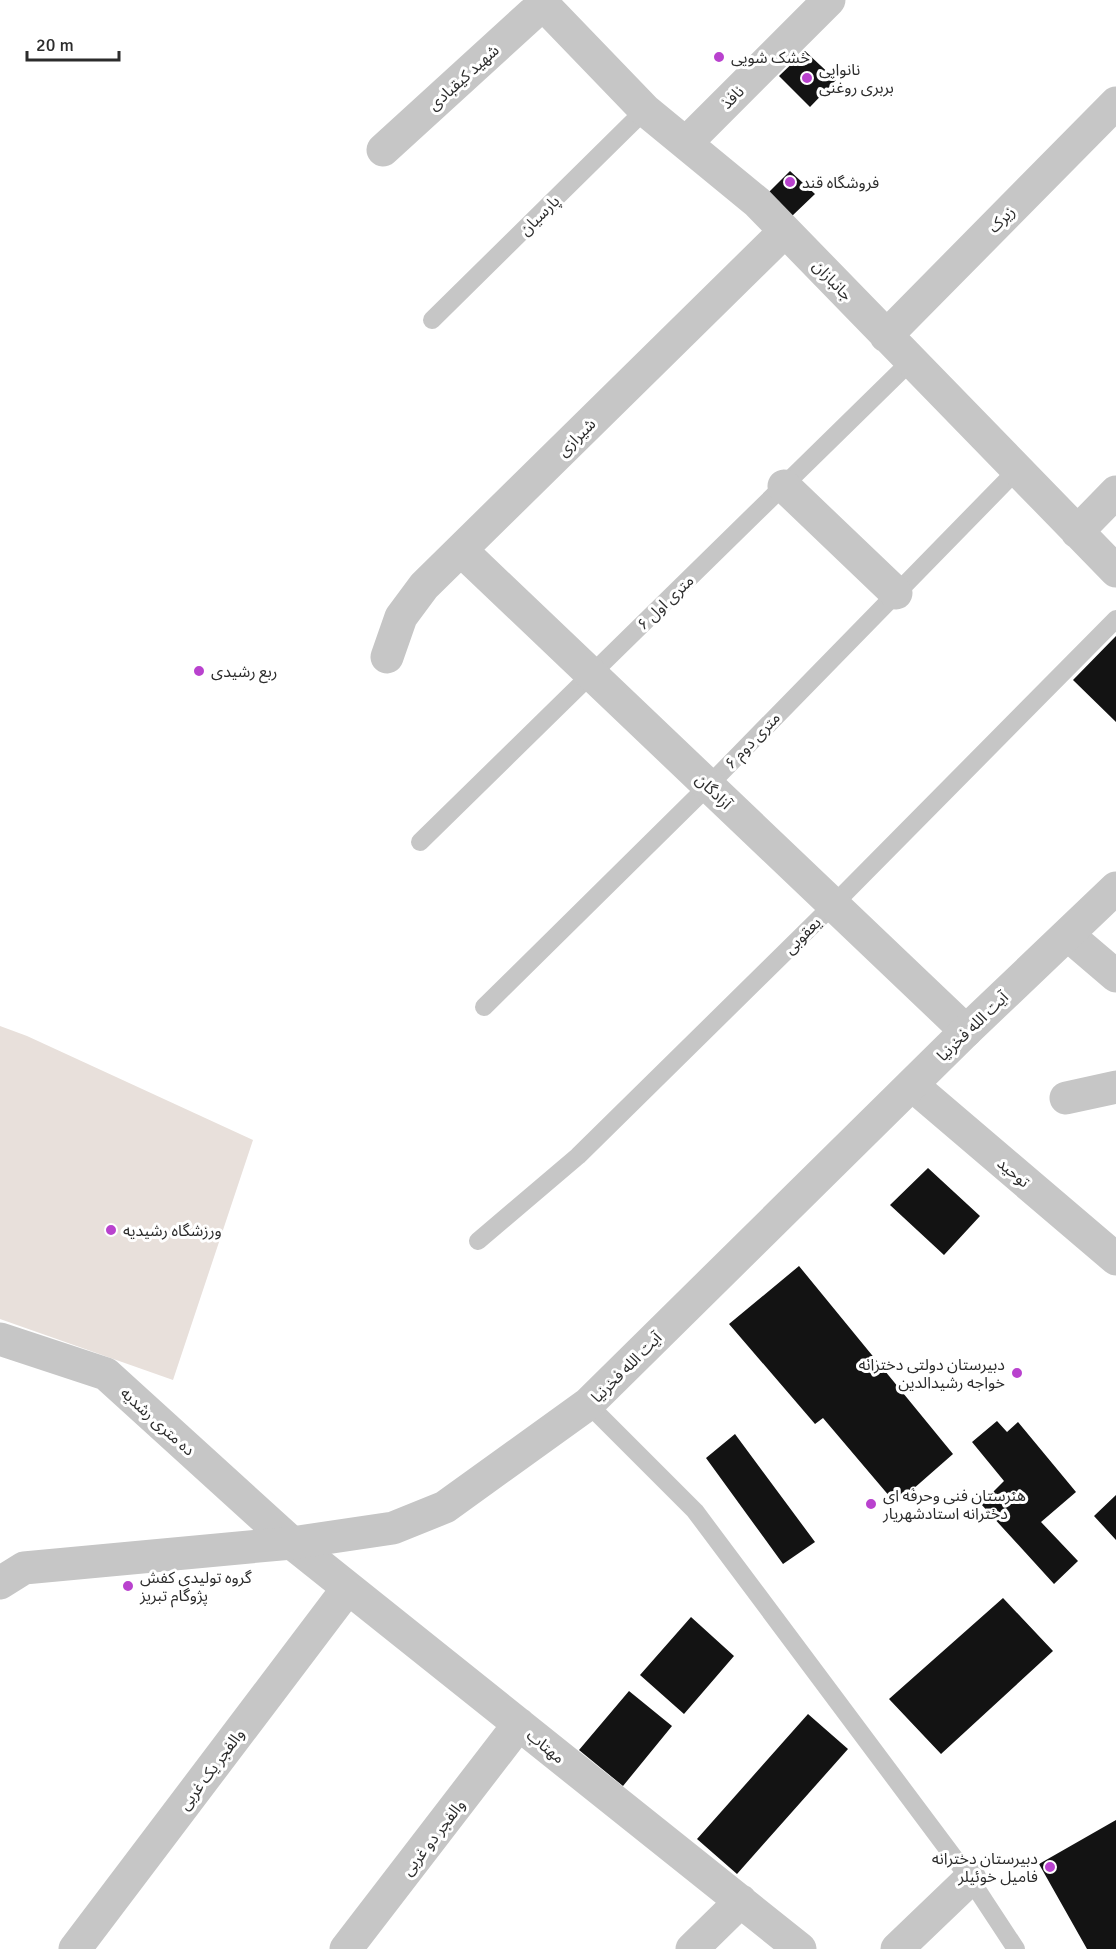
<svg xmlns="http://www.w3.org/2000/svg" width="1116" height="1949" font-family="Signika,'Noto Sans Arabic',sans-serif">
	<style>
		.green { fill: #e8e0db }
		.building { fill: #131313 }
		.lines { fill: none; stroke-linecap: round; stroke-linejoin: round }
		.service { stroke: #c6c6c6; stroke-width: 18 }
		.minor { stroke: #c6c6c6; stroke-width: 33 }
		.tertiary { stroke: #c6c6c6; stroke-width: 33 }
		.poi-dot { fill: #b942ce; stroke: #fff; stroke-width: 2 }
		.labels { text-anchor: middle; stroke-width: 6; stroke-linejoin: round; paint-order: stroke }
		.poi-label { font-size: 16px; fill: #2c2c2c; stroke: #fff; text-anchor: start }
		.street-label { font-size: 16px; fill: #2c2c2c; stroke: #fff }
	</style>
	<rect width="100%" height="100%" fill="#fff"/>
	<path class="green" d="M0,1026L27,1036L253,1140L173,1380L0,1319Z"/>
	<path class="building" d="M805,51L836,80L810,107L779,76Z
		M790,171L815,194L792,216L767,194Z
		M1116,636V722L1073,680Z
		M928,1168L980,1216L944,1255L890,1205Z
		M799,1266L953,1454L896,1504L823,1418L815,1424L729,1324Z
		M997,1421L1007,1432L1018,1422L1076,1492L1041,1522L1078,1561L1054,1584L981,1504L1004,1481L972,1442Z
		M735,1434L815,1542L783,1564L706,1458Z
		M1116,1495V1540L1094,1516Z
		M1003,1598L1053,1651L941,1754L889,1699Z
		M691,1617L734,1656L684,1714L640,1675Z
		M629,1691L672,1726L623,1786L579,1750Z
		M808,1714L848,1749L737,1874L697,1839Z
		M1116,1820V1949H1087L1039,1864Z"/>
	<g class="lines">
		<path class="service" d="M432,320L645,110
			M420,842L911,361
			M484,1007L708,786L1017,470
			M478,1241L578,1156L833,905L1116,619
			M588,1404L695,1511L970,1879L1016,1949"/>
		<path class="minor" d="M539,0L645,110L757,202L1116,571
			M686,143L829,0
			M383,150L543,4
			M886,336L1116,103
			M784,486L896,593
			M1077,532L1116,492
			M461,550L966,1031
			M387,657L401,617L424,586L785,231
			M1068,935L1116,976
			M912,1085L1116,1259
			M1066,1098L1116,1087
			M0,1339L106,1374L292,1543L800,1949
			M75,1949L348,1588
			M346,1949L519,1724
			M692,1949L741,1901
			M897,1949L970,1879"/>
		<path class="tertiary" d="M0,1583L24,1568L292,1543L393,1528L445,1507L588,1404L966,1031L1116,888"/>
	</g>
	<g class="poi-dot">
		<circle cx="719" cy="57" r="6"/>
		<circle cx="807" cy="78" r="6"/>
		<circle cx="790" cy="182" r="6"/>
		<circle cx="199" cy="671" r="6"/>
		<circle cx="111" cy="1230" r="6"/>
		<circle cx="1017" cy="1373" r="6"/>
		<circle cx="871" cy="1504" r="6"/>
		<circle cx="128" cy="1586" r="6"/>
		<circle cx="1050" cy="1867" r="6"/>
	</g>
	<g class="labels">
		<g class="poi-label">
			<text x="731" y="63">خشک شویی</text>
			<text x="819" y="75">نانوایی<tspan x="819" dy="18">بربری روغنی</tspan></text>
			<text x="802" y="188">فروشگاه قند</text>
			<text x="211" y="677">ربع رشیدی</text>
			<text x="123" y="1236">ورزشگاه رشیدیه</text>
			<text x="1005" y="1370" text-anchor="end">دبیرستان دولتی دخترانه<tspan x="1005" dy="18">خواجه رشیدالدین</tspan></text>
			<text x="883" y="1501">هنرستان فنی وحرفه ای<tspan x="883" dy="18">دخترانه استادشهریار</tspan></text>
			<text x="140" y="1583">گروه تولیدی کفش<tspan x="140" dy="18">پژوگام تبریز</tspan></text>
			<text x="1038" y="1864" text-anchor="end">دبیرستان دخترانه<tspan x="1038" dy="18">فامیل خوئیلر</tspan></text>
		</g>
		<g class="street-label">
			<text transform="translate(463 77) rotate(-42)" y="6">شهید کیقبادی</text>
			<text transform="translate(732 97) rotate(-45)" y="6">نافذ</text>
			<text transform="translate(539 215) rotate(-45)" y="6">پارسیان</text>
			<text transform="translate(1001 219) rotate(-45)" y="6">زیرک</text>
			<text transform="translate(833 280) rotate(46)" y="6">جانبازان</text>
			<text transform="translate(576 437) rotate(-45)" y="6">شیرازی</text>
			<text transform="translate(665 602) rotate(-44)" y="6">۶ متری اول</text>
			<text transform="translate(752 740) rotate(-46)" y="6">۶ متری دوم</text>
			<text transform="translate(714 791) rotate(44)" y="6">آزادگان</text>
			<text transform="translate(802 935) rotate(-45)" y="6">یعقوبی</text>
			<text transform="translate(972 1026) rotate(-44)" y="6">آیت الله فخرنیا</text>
			<text transform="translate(1014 1172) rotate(40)" y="6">توحید</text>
			<text transform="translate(626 1367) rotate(-45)" y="6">آیت الله فخرنیا</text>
			<text transform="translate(158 1421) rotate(42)" y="6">ده متری رشدیه</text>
			<text transform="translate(546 1746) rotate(39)" y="6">مهتاب</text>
			<text transform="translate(211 1769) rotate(-53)" y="6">والفجر یک غربی</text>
			<text transform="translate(433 1837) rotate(-52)" y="6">والفجر دو غربی</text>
		</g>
	</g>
	<path d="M27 51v9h92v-9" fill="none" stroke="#2c2c2c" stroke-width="3"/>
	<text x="36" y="51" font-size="18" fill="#2c2c2c" stroke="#ffffff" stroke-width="4.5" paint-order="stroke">20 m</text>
</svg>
